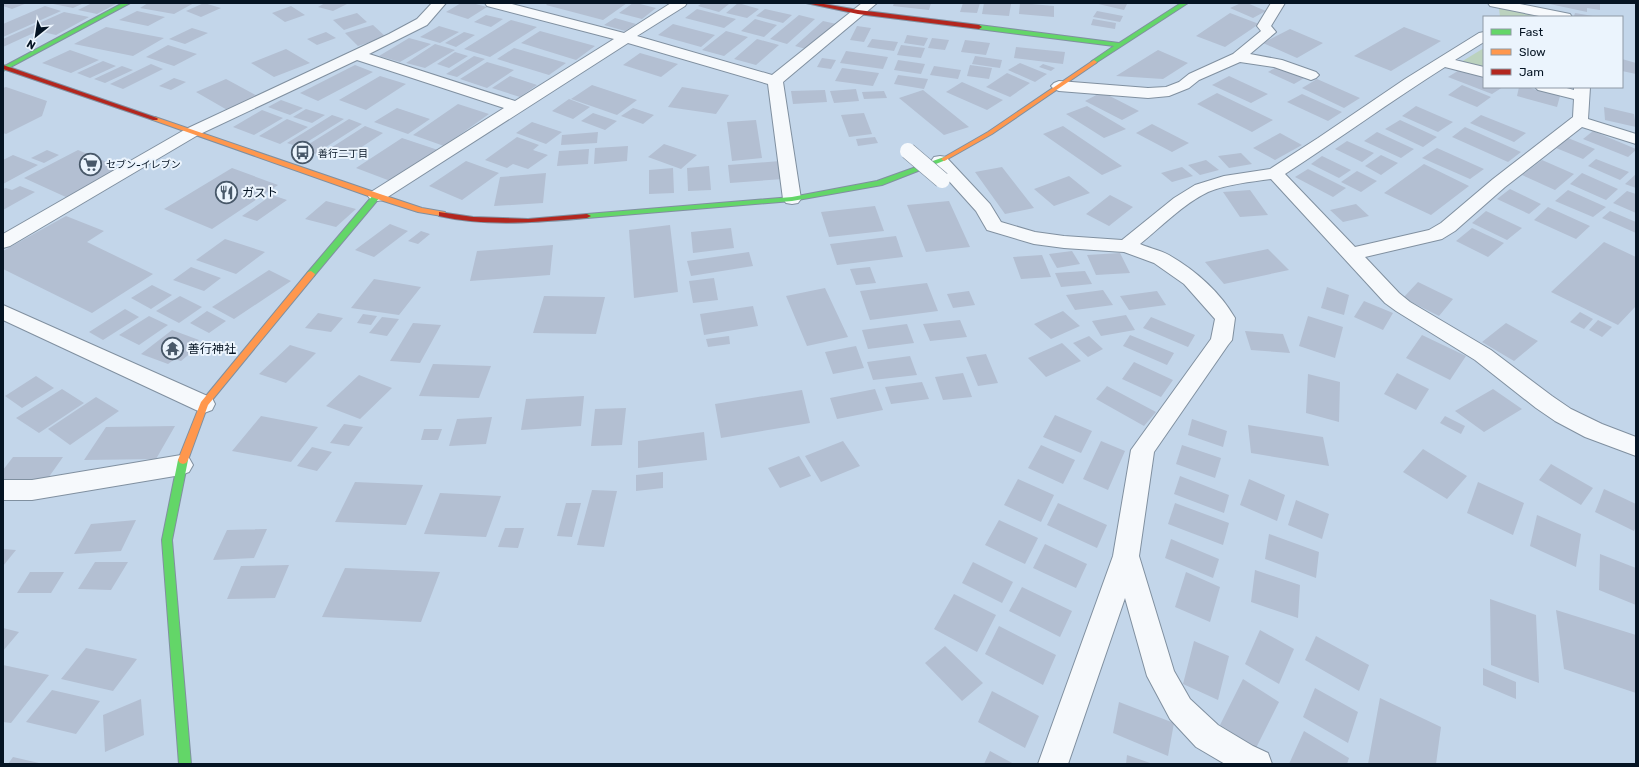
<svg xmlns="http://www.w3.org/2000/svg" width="1639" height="767" font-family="Rubik,'Noto Sans JP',sans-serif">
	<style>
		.green { fill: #bbd2be }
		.building { fill: #b3bfd2 }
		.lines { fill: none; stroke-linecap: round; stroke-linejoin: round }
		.street-casing { stroke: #8090a0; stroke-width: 2 }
		.fast-casing { stroke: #8090a0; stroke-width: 2 }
		.slow-casing { stroke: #8090a0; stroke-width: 2 }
		.jam-casing { stroke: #8090a0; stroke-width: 2 }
		.street { fill: #f6f9fc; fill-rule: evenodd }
		.fast { fill: #63d668; fill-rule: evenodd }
		.slow { fill: #ff974d; fill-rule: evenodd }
		.jam { fill: #b3261e; fill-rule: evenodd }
		.street-bridge-casing { stroke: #8090a0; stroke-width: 17; stroke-linecap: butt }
		.street-bridge { stroke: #f6f9fc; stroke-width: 16 }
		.labels { text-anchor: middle; stroke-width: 4; stroke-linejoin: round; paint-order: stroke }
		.far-poi-label { font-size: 10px; fill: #051423; stroke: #ebf4fd; text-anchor: start }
		.poi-label { font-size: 12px; fill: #051423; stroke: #ebf4fd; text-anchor: start }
	</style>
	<rect width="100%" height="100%" fill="#c3d6ea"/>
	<path class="green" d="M1499,8L1545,17H1500Z
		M1484,48V67L1461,62Z"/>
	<path class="building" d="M3,3H27L12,9L3,6Z
		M48,3H84L73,8Z
		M92,3H112L116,4L97,14L78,10Z
		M148,3H194L174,14L140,8Z
		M204,3L221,8L201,17L186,11Z
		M325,3H349L333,11L318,7Z
		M461,3H472L487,7L468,19L446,12Z
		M548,3H627L603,20L546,5Z
		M633,3H636L656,8L642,19L619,13Z
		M702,3H723L729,4L719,12L698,6Z
		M738,3L759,9L747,18L726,13Z
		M894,3H931L929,10L893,6Z
		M963,3H980L977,13L960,12Z
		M984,3L1011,4L1009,16L982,14Z
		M1020,3L1054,6V17L1019,14Z
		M1094,3H1120L1127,4L1124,10Z
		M1241,3H1247L1266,11L1253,18L1230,8Z
		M1545,3H1600V10L1587,8V12Z
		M45,6L61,11L3,37V24Z
		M291,6L305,15L285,22L272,13Z
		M697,9L736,19L724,28L685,18Z
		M765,9L792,15L783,23L756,16Z
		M137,11L165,17L148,26L119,20Z
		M1097,11L1123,16L1120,22L1093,17Z
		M64,12L89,17L56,35L38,31L3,47V39Z
		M357,13L367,22L344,30L333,20Z
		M1230,13L1259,24L1225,47L1196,36Z
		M1575,13L1593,16V17L1574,16Z
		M486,15L503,19L491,27L474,22Z
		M799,15L815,19L787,44L770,39Z
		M615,18L636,24L625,31L604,25Z
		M755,19L777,25L764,37L741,31Z
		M1093,19L1116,23L1115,29L1091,25Z
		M511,20L537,27L490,57L464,49Z
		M823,21L841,25L813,51L795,46Z
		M673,24L715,35L701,47L658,35Z
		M373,25L386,37L358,46L345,33Z
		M439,26L459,32L440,43L420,37Z
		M857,26L871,28L864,42L850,40Z
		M106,27L164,38L133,56L74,44Z
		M1404,27L1441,41L1391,71L1354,56Z
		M192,28L208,33L185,44L169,39Z
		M1290,29L1323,43L1297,58L1263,43Z
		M540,31L595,46L576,60L521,43Z
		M726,31L748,37L724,56L702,50Z
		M326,32L336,38L317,45L307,39Z
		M464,32L475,35L456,47L445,43Z
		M907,35L928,38L924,46L904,43Z
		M409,38L431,44L400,62L379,56Z
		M932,38L949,40L945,50L928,48Z
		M757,39L779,45L756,65L734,59Z
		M872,39L898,42L894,51L867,47Z
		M965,40L990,43L986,55L961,52Z
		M435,44L455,50L425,68L406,63Z
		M168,45L197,54L174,66L146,57Z
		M901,45L925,48L921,58L897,55Z
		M1016,47L1065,52L1063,64L1014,58Z
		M514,48L566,63L549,75L497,59Z
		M286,49L310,63L274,77L251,63Z
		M70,50L99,60L71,73L42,63Z
		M1158,50L1188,63L1163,79L1116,76Z
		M846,51L888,57L883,69L840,63Z
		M455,52L468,56L449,68L437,64Z
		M640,53L678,64L661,77L623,65Z
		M474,56L485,59L457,77L446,74Z
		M975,56L1002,60L1000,68L972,64Z
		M822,58L836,60L831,69L817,67Z
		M1622,59L1636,63V74L1622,71Z
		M898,60L925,64L921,74L894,70Z
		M103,61L116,66L90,78L77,73Z
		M487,62L514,70L487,88L460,79Z
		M1020,63L1047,74L1035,82L1008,70Z
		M151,64L163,69L123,89L110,84Z
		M1043,64L1055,68L1051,71L1039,67Z
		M355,65L373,72L318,101L300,93Z
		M970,65L992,68L989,79L967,76Z
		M1280,65L1306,77L1294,84L1268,72Z
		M122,66L133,70L105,83L94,79Z
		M934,66L961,70L958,79L930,75Z
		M842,68L879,73L873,86L835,81Z
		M1461,69L1484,78V87H1503L1492,94L1448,77Z
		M1007,73L1030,83L1010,97L986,87Z
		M898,75L928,79L924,89L894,84Z
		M380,76L406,84L366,110L339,100Z
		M510,76L537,85L520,97L492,88Z
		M1229,76L1268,94L1251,103L1212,85Z
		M174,78L186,82L171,90L159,86Z
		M226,79L259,97L229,111L196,92Z
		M1317,79L1360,98L1344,108L1302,88Z
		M962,82L1003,100L987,110L946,92Z
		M592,85L637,100L617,115L571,99Z
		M1462,85L1491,97L1477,107L1448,95Z
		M6,87L47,101L42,116L6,134L3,133V88Z
		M682,87L729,95L716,114L668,107Z
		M1519,87H1526L1560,96L1557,107L1517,96Z
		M856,89L859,101L834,103L830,91Z
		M825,90L827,102L793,104L791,91Z
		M923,90L969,127L944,135L899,98Z
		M884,91L887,98L864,99L862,92Z
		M1102,92L1139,111L1122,120L1085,101Z
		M1217,93L1273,120L1252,132L1197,104Z
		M1302,94L1342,112L1328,121L1287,102Z
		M569,99L590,107L573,119L552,111Z
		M281,100L303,108L290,115L268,107Z
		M458,104L489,114L444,146L413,135Z
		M1087,106L1126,129L1104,138L1066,114Z
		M1416,106L1453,122L1438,132L1402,116Z
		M1604,107L1634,114L1636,127L1605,120Z
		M397,108L430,119L408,134L374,122Z
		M633,108L654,115L643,124L621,116Z
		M306,109L325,115L312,123L293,117Z
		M262,110L283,118L254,135L233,127Z
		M593,113L617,121L605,130L581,121Z
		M864,113L872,134L849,137L841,115Z
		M332,115L344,119L299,147L287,143Z
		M1481,115L1526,133L1514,142L1470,123Z
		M287,119L308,127L280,144L259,136Z
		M349,119L362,124L315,154L301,149Z
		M756,120L762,158L732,161L727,122Z
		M1400,120L1437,137L1423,147L1385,129Z
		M532,122L562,132L546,144L516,133Z
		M1152,124L1189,143L1172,152L1136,133Z
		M365,126L383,133L345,158L326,151Z
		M1063,126L1122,166L1102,175L1043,134Z
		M1465,127L1521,152L1508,162L1452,137Z
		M1593,131L1636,149V150L1628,157L1583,139Z
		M598,132L597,143L561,145L562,135Z
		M1377,132L1414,149L1401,158L1364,141Z
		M1280,133L1302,145L1275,160L1253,148Z
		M517,137L539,145L533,150L548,155L528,169L513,164L507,168L485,160Z
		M875,137L878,143L858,146L856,139Z
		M402,138L438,150L393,182L356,168Z
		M1568,138L1595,149L1583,159L1556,148Z
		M1347,141L1374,153L1362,162L1335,149Z
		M664,144L697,155L681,169L648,157Z
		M628,146L627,161L594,164L595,148Z
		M1437,148L1484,169L1470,179L1422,158Z
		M589,149L588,164L557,166L559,151Z
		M47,150L59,155L44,163L31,158Z
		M78,150L121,168L68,198L24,178Z
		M1241,153L1252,164L1229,168L1218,156Z
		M13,155L38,165L3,184V160Z
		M1381,155L1398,163L1381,175L1365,166Z
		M1322,156L1351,170L1339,178L1311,164Z
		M1596,159L1629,172L1620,180L1588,166Z
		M1206,160L1219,170L1200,175L1188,165Z
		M1542,160L1574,174L1555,190L1522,175Z
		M466,161L499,173L462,200L429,186Z
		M780,161L783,179L730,183L728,165Z
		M1424,164L1469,186L1431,215L1384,193Z
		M709,166L711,190L688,191L687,168Z
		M1002,167L1034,208L1005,214L975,172Z
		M1182,167L1193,176L1172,182L1161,173Z
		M232,168L278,185L212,229L164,209Z
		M673,168L674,193L649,194V170Z
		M1308,169L1346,188L1333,197L1295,177Z
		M1357,171L1377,181L1361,192L1341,182Z
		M546,173L543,203L494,206L500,177Z
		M1582,173L1618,189L1606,200L1570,184Z
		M1636,174V188L1625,184Z
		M1069,176L1090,193L1054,206L1034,189Z
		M20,186L35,192L3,210V189L6,188L12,190Z
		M1510,189L1541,204L1529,214L1497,199Z
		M1250,190L1268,215L1240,217L1223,192Z
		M1568,190L1606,207L1593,217L1555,201Z
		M1627,191L1636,194V213L1613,203Z
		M272,195L287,200L257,221L242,216Z
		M1110,195L1133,207L1109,226L1086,214Z
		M326,201L356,209L336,227L305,219Z
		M949,201L970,247L926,252L907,205Z
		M1356,204L1369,216L1343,222L1330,210Z
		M875,206L884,231L829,237L821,212Z
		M1548,207L1590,226L1576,239L1534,220Z
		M1486,211L1522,228L1507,240L1472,223Z
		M1610,211L1636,222V233L1602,218Z
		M66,216L104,231L87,242L153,274L92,313L3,269V251Z
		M390,224L408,231L374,257L355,250Z
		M670,225L678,292L634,298L629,230Z
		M731,228L734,248L693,253L691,232Z
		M1472,228L1504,243L1488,257L1456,241Z
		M421,231L430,234L418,244L408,241Z
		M896,236L903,257L837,265L830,244Z
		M225,239L265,252L236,274L196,260Z
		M1604,242L1636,257V306L1618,325L1551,292Z
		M553,245L550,275L470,281L477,251Z
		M1268,249L1289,270L1224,284L1205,262Z
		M1072,251L1080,264L1057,268L1049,254Z
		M749,252L753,266L691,276L687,261Z
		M1120,253L1130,273L1096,275L1087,255Z
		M1042,255L1051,277L1021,279L1013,257Z
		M191,267L221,278L204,291L173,280Z
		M870,267L876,283L856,285L850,269Z
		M269,270L291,281L234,319L212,307Z
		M1085,271L1092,284L1061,287L1055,273Z
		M714,278L718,300L693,303L689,281Z
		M374,279L421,287L399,315L351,308Z
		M1418,282L1453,299L1439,316L1403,298Z
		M927,283L938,311L870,320L860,291Z
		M152,285L172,295L151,309L131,298Z
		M1327,287L1349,295L1344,315L1321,308Z
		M825,288L848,337L807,346L786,296Z
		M1103,290L1113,305L1075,310L1066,295Z
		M969,291L975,305L953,308L947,294Z
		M1157,291L1166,305L1129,310L1120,296Z
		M180,296L202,307L179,323L156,311Z
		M544,296L605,297L596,334L533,333Z
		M1364,301L1393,313L1383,330L1354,317Z
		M753,306L758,326L704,335L700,314Z
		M125,309L139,317L103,340L89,332Z
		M207,311L226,321L209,333L190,323Z
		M1063,311L1080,326L1051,339L1034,324Z
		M1580,312L1593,319L1584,329L1570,322Z
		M318,313L343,318L331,332L305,328Z
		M363,314L377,316L371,325L357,323Z
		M1126,315L1135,330L1101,336L1092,321Z
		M149,316L168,325L139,345L119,335Z
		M1308,316L1343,327L1335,358L1299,346Z
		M382,317L399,319L387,336L369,333Z
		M1151,317L1195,335L1188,347L1143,328Z
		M960,320L967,337L930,341L923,324Z
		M1598,320L1612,327L1602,337L1589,330Z
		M413,323L441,325L420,363L390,361Z
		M1506,323L1538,341L1514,361L1482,342Z
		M907,324L914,343L868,349L862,330Z
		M172,330L199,340L193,344L199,346L181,361L175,359L168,364L141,354Z
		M1245,331L1283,334L1290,353L1251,350Z
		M1130,335L1174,353L1167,365L1123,346Z
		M1422,335L1466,356L1450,380L1406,358Z
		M729,336L730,344L708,347L706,339Z
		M1089,336L1103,349L1088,357L1073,343Z
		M1062,343L1081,361L1046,377L1028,358Z
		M290,345L316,353L286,383L259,374Z
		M856,346L864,368L833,374L825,352Z
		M986,354L998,383L978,386L966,357Z
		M910,356L917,375L873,380L867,362Z
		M1134,362L1173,380L1161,397L1122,379Z
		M433,364L491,366L479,398L419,396Z
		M963,373L972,397L943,400L935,377Z
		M1397,373L1429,389L1416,410L1384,394Z
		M1308,374L1340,382L1339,422L1306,413Z
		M359,375L392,388L360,419L326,406Z
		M36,376L54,388L22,408L5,396Z
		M922,382L929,399L891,404L885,387Z
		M1107,386L1156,412L1144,426L1096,399Z
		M62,389L84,403L39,433L16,418Z
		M875,389L883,410L837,419L830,398Z
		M1493,389L1522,409L1484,432L1455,411Z
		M802,390L810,423L721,438L715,404Z
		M584,396L581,426L521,430L526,399Z
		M96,397L119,411L70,445L48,429Z
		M626,408L622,445L591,446L595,409Z
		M1055,415L1092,431L1081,453L1043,437Z
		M261,416L318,427L291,462L232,451Z
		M1445,416L1465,426L1461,434L1440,423Z
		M492,417L486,444L449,446L457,419Z
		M1192,419L1227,431L1223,447L1188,435Z
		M344,424L363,427L349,446L330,443Z
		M1248,425L1323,437L1329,466L1251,453Z
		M175,426L156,459L84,460L106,427Z
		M424,429H442L438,440H421Z
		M704,432L707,460L638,468V441Z
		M843,441L860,466L821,482L805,456Z
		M1101,441L1125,451L1108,490L1083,479Z
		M1041,445L1075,460L1063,484L1028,468Z
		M1182,445L1221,458L1215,478L1176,464Z
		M312,447L332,452L317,471L297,466Z
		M1423,449L1467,476L1447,499L1403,472Z
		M799,456L811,476L780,488L768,468Z
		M13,457H63L46,481H3V470Z
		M1551,464L1593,488L1581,505L1539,480Z
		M663,472V488L636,491V475Z
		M1180,476L1229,495L1224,513L1174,494Z
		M1018,479L1054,495L1041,522L1004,505Z
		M1249,479L1285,495L1277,521L1240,505Z
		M355,482L423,485L406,525L335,522Z
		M1478,482L1524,503L1513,535L1467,513Z
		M1604,489L1636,504V526L1634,531L1595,512Z
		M592,490L617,491L604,547L577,545Z
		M440,493L501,496L486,537L424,534Z
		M1296,500L1329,514L1322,539L1288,525Z
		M566,503H581L572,537L557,536Z
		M1058,503L1107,525L1097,548L1047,525Z
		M1175,503L1229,523L1223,545L1168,524Z
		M1537,515L1581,534L1576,567L1530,546Z
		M136,520L121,551L74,554L91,524Z
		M999,520L1038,538L1025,564L985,545Z
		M505,528H524L518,548L498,547Z
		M267,529L254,558L213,560L227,530Z
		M1269,534L1319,552L1316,578L1265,559Z
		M1171,539L1219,559L1213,578L1165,558Z
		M1045,544L1087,564L1076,588L1033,568Z
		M3,549L16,550L3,566Z
		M1600,554L1636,568V605L1599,590Z
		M95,562H128L111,590L78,589Z
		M973,562L1013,582L1002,603L962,583Z
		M289,565L275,598L227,599L241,566Z
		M345,568L440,572L421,622L322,617Z
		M1255,570L1300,585L1298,618L1251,602Z
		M30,572H64L51,593H17Z
		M1186,572L1220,587L1210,622L1175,607Z
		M1022,587L1072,611L1060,637L1009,611Z
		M954,594L996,615L977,652L934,629Z
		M1490,599L1536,615L1539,683L1491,665Z
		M1556,610L1636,635V693L1564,669Z
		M999,626L1056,655L1043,685L985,654Z
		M3,628L19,632L3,651Z
		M1260,630L1294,649L1279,684L1245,664Z
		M1316,636L1369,665L1359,691L1305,660Z
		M1194,641L1229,656L1218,700L1183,684Z
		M945,646L983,683L962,701L925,663Z
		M86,648L137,659L113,691L61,679Z
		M3,665L49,675L11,723L3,722Z
		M1483,668L1516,682V699L1483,685Z
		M1243,679L1279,702L1256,748L1220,725Z
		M1315,688L1358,712L1348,743L1303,717Z
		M52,690L100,701L76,734L26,722Z
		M992,691L1039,716L1025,748L978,722Z
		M1380,698L1441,727L1436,764H1368Z
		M141,699L144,735L105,752L103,715Z
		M1119,702L1174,723L1168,756L1113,733Z
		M1304,731L1349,758L1347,764H1289Z
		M990,751L1014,764H984Z
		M1127,755L1153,764H1126Z
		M13,757L39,763V764H8Z"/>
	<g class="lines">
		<defs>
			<path id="street" d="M432,3H446L427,25L369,54L515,101L614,39L487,6L485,3H508L624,33L671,3H687L685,6L637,36L772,75L862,3H877L783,82L801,199L798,203L792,204L786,203L783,199L768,84L628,43L383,200L377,201L371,200L368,196L371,192L504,108L357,60L198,135L10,246L3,248V234L186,129L389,34L417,19Z
				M1271,3H1285L1271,26L1276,32L1250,54L1282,60L1316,72L1319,75L1316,78L1311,80L1274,67L1240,62L1199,80L1189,88L1169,96L1148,98L1059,91L1054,89L1051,86L1054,83L1059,81L1148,88L1166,87L1179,82L1189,74L1233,54L1261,31L1257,26Z
				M1488,3H1515L1570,14L1572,17H1544L1490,6Z
				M1484,32V42L1455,60L1484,67V77L1445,67C1391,101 1339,139 1285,174L1355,247L1429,230L1441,223L1493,179L1573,117L1574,99L1538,90L1535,87H1563L1574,90V87H1590L1588,119L1636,134V144L1582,127L1505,187L1455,231L1442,239L1365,257L1399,293L1410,302L1491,350L1552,396L1571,409L1602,424L1636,437V456L1585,437L1555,421L1536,408L1475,360L1396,311L1385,303L1271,179C1250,182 1228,184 1208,192C1183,204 1161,227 1140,244C1149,248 1160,250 1169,255C1195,270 1220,292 1235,318L1232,340L1228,345L1154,452L1139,556L1174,671L1190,699L1218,725L1253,746L1268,753L1272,764H1225L1196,747L1170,719L1147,676L1125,598L1068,764H1038L1113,556L1131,450L1211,339L1215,319L1184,284L1154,263L1124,252L1064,248L1034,244L987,230L976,211L931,161L934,157L940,156L946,157L990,204L1001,222L1035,232L1064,236L1122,240L1174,198L1195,185L1224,176L1270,169L1318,138L1405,79L1479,33Z
				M3,305L212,398L215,404L212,410L204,413L196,410L3,320Z
				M181,455L189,458L193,465L189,472L181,475L32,500H3V480H32Z"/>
			<path id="fast" d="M123,3H130L3,71V67Z
				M1181,3H1188L1094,64L1091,62L1092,61L1114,46L979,29L976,27L979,25L1119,43Z
				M944,157L947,159L946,160L882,185L792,201L587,218L583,216L587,214L792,197L877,181Z
				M374,194H377L381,196L314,276H308L307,274L308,272Z
				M183,456L186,457L188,460L172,540L191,764H179L162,540L178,460L180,457Z"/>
			<path id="slow" d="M1094,60L1097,62L1096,63L992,134L946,160L944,161L941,159L988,132Z
				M155,117L380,194L422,208L445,212L446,214L442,216L418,212L374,198L153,120L152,119Z
				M311,271L315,274L314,276L208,405L188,460L186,463L183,464L180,463L178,460L201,402L308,272Z"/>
			<path id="jam" d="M806,3H818L858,10L979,25L982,27L979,29L858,14Z
				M3,65L157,118L158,119L157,120H153L3,69Z
				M439,212L473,217L528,219L587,214L591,216L587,218C538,222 488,227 439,216Z"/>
		</defs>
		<use href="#street" class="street-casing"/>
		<use href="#fast" class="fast-casing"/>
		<use href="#slow" class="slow-casing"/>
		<use href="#jam" class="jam-casing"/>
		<use href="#street" class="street"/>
		<use href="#fast" class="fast"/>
		<use href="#slow" class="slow"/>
		<use href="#jam" class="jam"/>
		<defs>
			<path id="street-bridge" d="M908,151L942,180"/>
		</defs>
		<use href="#street-bridge" class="street-bridge-casing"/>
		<use href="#street-bridge" class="street-bridge"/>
	</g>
	<defs>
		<symbol id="bus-ring" viewBox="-11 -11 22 22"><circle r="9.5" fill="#ebf4fd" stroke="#485869" stroke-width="1.5"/><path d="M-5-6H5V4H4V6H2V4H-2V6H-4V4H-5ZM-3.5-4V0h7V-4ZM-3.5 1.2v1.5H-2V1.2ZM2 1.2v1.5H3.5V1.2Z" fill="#485869"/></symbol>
		<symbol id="supermarket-ring" viewBox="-11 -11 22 22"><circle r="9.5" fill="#ebf4fd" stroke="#485869" stroke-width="1.5"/><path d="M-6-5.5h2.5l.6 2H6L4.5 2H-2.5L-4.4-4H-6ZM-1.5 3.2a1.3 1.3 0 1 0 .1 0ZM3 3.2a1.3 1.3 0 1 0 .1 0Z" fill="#485869"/></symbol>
		<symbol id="restaurant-ring" viewBox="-11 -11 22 22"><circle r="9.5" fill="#ebf4fd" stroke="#485869" stroke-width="1.5"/><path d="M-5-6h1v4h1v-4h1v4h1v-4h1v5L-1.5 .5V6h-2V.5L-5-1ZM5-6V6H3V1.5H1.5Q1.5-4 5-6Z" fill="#485869"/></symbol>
		<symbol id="temple-ring" viewBox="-11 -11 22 22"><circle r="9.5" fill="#ebf4fd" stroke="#485869" stroke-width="1.5"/><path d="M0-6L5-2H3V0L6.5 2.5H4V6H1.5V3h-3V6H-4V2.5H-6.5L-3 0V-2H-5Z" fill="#485869"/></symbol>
	</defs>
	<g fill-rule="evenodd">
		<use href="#bus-ring" x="290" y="140" width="25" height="25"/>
		<use href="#supermarket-ring" x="78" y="152" width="25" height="25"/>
		<use href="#restaurant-ring" x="214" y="180" width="25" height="25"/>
		<use href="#temple-ring" x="160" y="336" width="25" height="25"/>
	</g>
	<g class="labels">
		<g class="far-poi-label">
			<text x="318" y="157">善行二丁目</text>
			<text x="106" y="168">セブン-イレブン</text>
		</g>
		<g class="poi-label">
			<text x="242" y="197">ガスト</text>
			<text x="188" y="353">善行神社</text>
		</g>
	</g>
	<rect width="1639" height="767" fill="none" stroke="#051423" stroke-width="8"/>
	<rect x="1483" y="16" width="140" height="72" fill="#ebf4fd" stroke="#8f9aa6"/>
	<rect x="1491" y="29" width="20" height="6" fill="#63d668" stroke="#8f9aa6"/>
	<text x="1519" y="36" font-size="12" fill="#051423">Fast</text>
	<rect x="1491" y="49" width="20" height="6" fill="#ff974d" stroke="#8f9aa6"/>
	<text x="1519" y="56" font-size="12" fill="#051423">Slow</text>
	<rect x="1491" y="69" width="20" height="6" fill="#b3261e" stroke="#8f9aa6"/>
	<text x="1519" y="76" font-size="12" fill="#051423">Jam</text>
	<g transform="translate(36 36) rotate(210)" stroke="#ebf4fd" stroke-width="3" paint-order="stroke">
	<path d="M0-3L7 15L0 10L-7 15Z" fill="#051423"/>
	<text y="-6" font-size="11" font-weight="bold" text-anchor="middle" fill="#051423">N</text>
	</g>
</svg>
